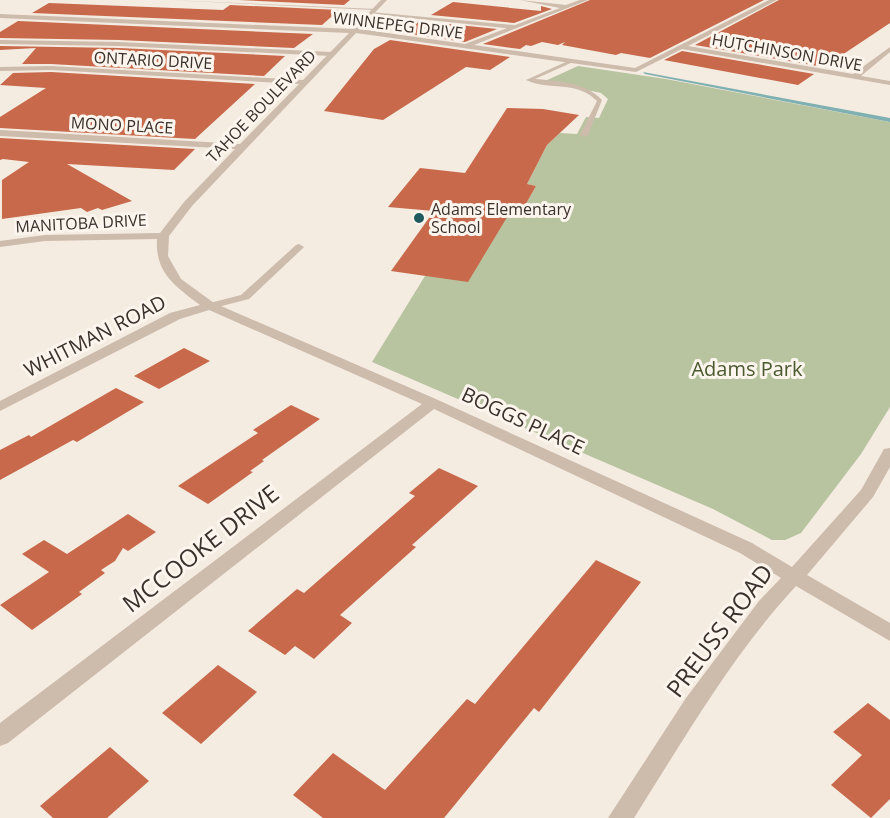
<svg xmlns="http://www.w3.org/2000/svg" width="890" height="818" font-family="'Open Sans',sans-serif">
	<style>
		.green { fill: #b8c4a0 }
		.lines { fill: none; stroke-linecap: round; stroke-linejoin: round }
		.stream { fill: #7fb0b2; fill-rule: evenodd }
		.building { fill: #c8694b }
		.lane { fill: #cdbbac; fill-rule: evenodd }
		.street { fill: #cdbbac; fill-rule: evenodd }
		.poi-dot { fill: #1f5a5e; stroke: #fbf5ee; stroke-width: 2 }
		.labels { text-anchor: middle; stroke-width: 6; stroke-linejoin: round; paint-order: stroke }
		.far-street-label { font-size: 16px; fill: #3b302b; stroke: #fbf5ee }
		.far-poi-label { font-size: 16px; fill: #3b302b; stroke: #fbf5ee; text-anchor: start }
		.street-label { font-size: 20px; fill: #3b302b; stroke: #fbf5ee }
		.park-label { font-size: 20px; fill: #4a5a2e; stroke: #fbf5ee }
		.near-street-label { font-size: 24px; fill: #3b302b; stroke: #fbf5ee }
	</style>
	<rect width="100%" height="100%" fill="#f4ebe1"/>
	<path class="green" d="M578,66L666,79L890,122V407L861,454L801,533L785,540H772L713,509L372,362L425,276L512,209H523L536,186L527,184L547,145L560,133L577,134L586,117L599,118L608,99L601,93L545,81Z"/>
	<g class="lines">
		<path class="stream" d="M643,72L890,118V122L645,74Z"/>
	</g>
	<path class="building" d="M238,0H350L344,5Z
		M590,0H764L650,58L621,53L616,55L562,45L565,42L558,45L542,42L531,46L526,45L520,49L483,44Z
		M779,0H890V23L824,67L695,45Z
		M453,2L541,11V6L552,9L514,23L431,15Z
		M49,3L223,10L230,5L339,10L322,25L32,13Z
		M18,21L313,34L294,48L119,40L0,38V32Z
		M420,21L497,29L465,42L402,33Z
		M390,40L510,57L490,70L466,67L383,120L324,111L374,49Z
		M0,46L119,48L285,56L264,76L51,64H22L36,48L0,50Z
		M682,51L814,74L798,85L664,60Z
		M51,72L255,84L195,139L0,128V117L46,88L0,85L13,73Z
		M507,108L543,109L579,115L547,145L527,184L536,186L523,209H512L468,282L391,271L434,211L388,207L420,168L465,173Z
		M0,138L195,149L174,170L67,164L132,201L102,210L98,208L87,212L81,208L2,219V180L29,162L3,159L0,160Z
		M184,348L210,361L159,389L134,376Z
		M116,388L144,402L77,442L73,440L0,480V450L29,435L31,437Z
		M291,405L320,419L262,460L264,461L250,471L253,472L208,504L178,486L258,433L253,430Z
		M439,468L478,486L412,545L416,547L340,615L352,623L314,659L295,646L285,655L248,631L297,589L304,593L415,496L409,493Z
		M128,514L156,532L128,551L123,548L115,561L101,570L105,573L79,592L82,594L32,630L0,605L49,572L22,554L44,540L67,554Z
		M596,560L641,582L539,712L534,708L444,818H323L293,795L333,753L385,790L467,699L475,704Z
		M218,665L257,692L201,744L162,713Z
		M868,703L890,720V799L871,818L831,785L862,755L833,732Z
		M110,747L149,781L107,818H53L40,806Z"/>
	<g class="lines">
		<path class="lane" d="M167,0L377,9L375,10Z
			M370,12L514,25L517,27L514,29L372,14Z
			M0,40L119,42L331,52L334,54L331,56L119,46L0,44Z
			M568,61L573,62L535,79C559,81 585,82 602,100L588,135L584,137L580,135L597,101C577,80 549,91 526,80Z
			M299,244L304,247L302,249L249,299L210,309L205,306L206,304L241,295L296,245Z"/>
		<path class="street" d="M381,0H387L359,29L465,44L560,8L520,0L566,5L580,0H588L474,45L635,68L769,0H777L688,46L853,74L890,47V52L861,76L890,81V85L682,49L636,72L356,33L192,206L169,236L168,256L181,279L214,303L438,400L752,543L792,567L861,490L884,449L890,448V467L873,497L807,575L890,623V641L796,586C732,655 684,739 634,818H608L686,698L759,601L781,578L740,553L434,409L8,743L0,746V723L422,404L209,310L180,319L0,411V401L170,313L200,305C175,286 155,273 157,239L45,241L0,247V241L45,235L160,233L184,202L235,149L0,136V130L240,144L299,84L51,70L0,71V67L51,66L303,80L349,33L0,18V14L353,29Z"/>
	</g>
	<circle class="poi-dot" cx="419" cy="218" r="6"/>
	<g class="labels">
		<g class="far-street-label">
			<text transform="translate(398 25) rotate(7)" y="6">WINNEPEG DRIVE</text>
			<text transform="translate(787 52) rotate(10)" y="6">HUTCHINSON DRIVE</text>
			<text transform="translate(153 60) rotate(3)" y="6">ONTARIO DRIVE</text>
			<text transform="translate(261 106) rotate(-46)" y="6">TAHOE BOULEVARD</text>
			<text transform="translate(122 125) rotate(3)" y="6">MONO PLACE</text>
			<text transform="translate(81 223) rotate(-3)" y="6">MANITOBA DRIVE</text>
		</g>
		<g class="far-poi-label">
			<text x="431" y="215">Adams Elementary<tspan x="431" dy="18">School</tspan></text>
		</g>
		<g class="street-label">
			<text transform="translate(95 336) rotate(-27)" y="7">WHITMAN ROAD</text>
			<text transform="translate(523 421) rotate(25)" y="7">BOGGS PLACE</text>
		</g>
		<g class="park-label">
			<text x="747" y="376">Adams Park</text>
		</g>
		<g class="near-street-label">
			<text transform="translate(201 549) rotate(-38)" y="8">MCCOOKE DRIVE</text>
			<text transform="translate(720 631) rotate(-53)" y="8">PREUSS ROAD</text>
		</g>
	</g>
</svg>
